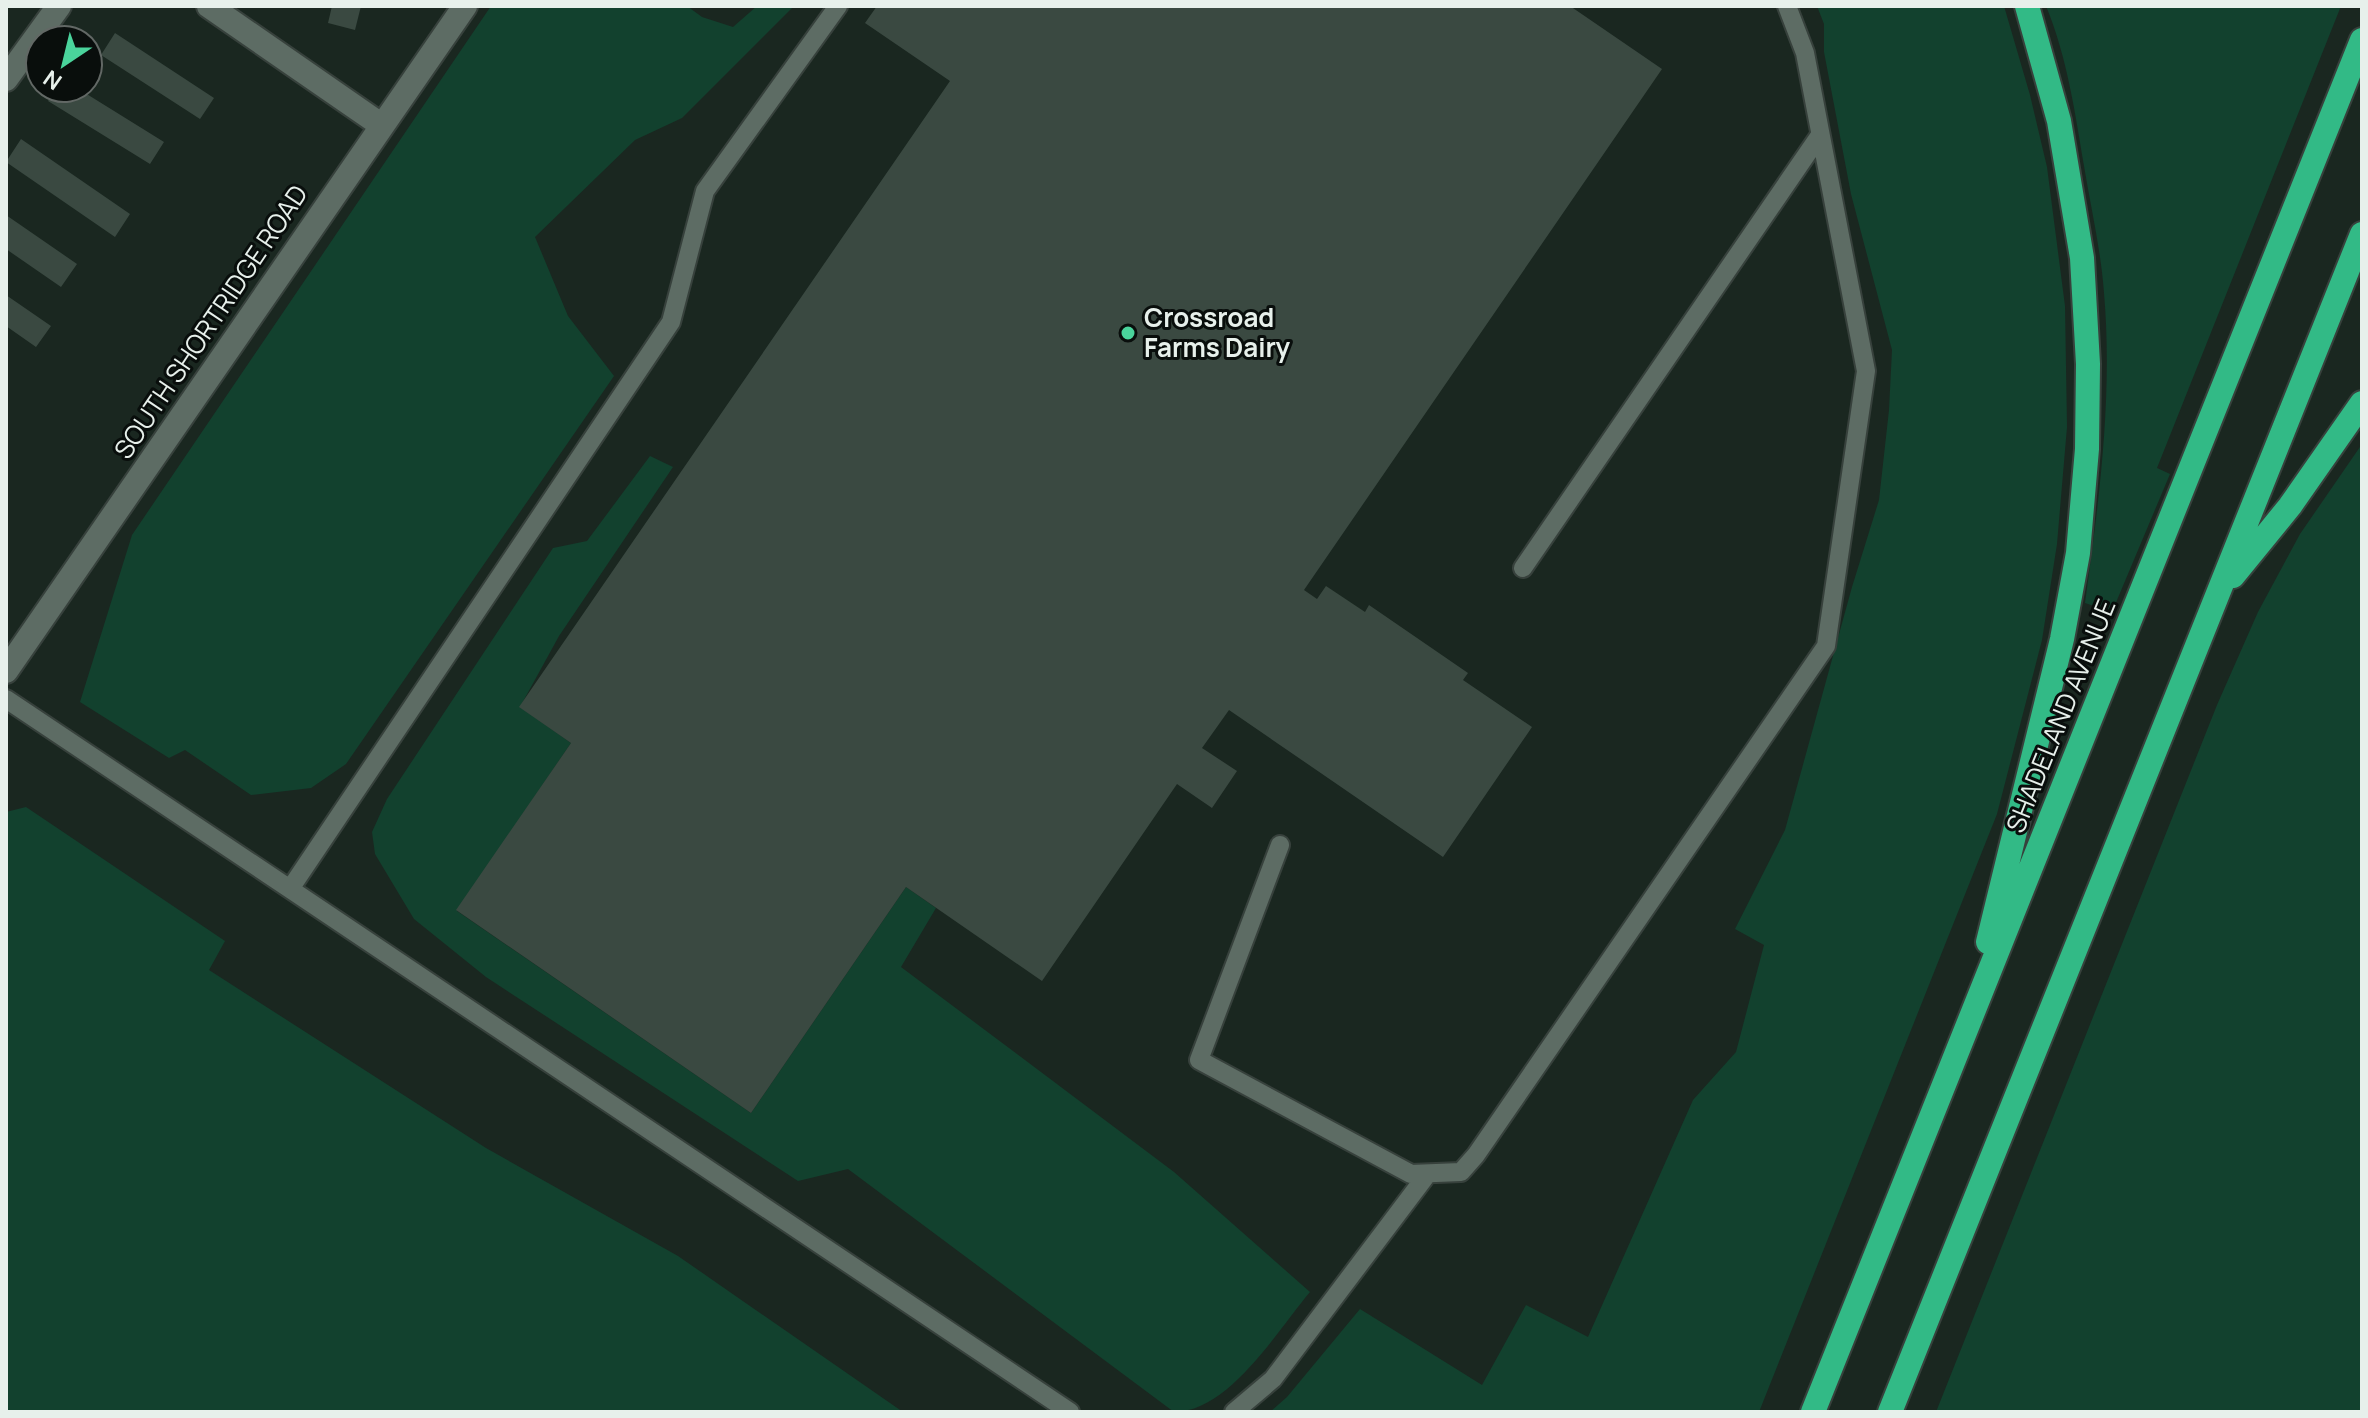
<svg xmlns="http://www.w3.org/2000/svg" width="2368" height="1418" font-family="Manrope,sans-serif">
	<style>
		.green { fill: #12412e }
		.building { fill: #3a4941 }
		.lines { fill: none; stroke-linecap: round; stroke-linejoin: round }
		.lane-casing { stroke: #37413c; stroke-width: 22 }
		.street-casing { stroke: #37413c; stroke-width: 28 }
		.highway-casing { stroke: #37413c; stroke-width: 28 }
		.lane { stroke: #5d6c64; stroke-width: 18 }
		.street { stroke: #5d6c64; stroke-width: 24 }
		.highway { stroke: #32ba86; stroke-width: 24 }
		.poi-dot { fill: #4ad49c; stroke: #090e0c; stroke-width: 3 }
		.labels { text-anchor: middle; stroke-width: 6; stroke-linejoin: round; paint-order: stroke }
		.poi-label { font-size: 26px; font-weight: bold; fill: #e7f0eb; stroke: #090e0c; text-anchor: start }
		.street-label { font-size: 26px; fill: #e7f0eb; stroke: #090e0c }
	</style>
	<rect width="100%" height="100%" fill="#1a2720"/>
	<path class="green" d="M491,6H687L702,17L733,27L757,6H794L682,118L635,140L535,237L568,316L614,376L346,764L311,788L251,795L185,750L169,758L80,702L132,535Z
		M1817,6H2004L2030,95L2047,167L2065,306L2067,427L2057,544L2042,640L1997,814L1759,1412H1270L1287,1397L1360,1309L1482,1385L1526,1305L1588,1337L1693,1100L1736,1052L1764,945L1735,929L1785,830L1852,587L1879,500L1889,410L1892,350L1851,194L1824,52V24Z
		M2046,6H2341L2157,468L2170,474L2112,612L2085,603C2099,501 2113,396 2104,293C2101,251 2091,208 2084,166C2075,112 2067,57 2046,6Z
		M2362,444V1412H1936L2217,705L2258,612L2300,534Z
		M650,456L673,467L559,636L520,707L571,743L457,911L751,1113L906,887L936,908L901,967L1174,1172L1310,1292C1277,1331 1229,1412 1174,1412L848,1169L798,1181L486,977L414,919L375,854L372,832L387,799L553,548L587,541Z
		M26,807L225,941L209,970L486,1148L678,1256L903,1412H6V812Z"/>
	<path class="building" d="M332,6H361L355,30L328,23Z
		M877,6H1570L1662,69L1304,590L1317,599L1326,586L1365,612L1369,605L1468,673L1463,680L1532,727L1443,857L1229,710L1202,748L1237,771L1212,808L1177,784L1042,981L906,887L751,1113L456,910L571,743L519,707L950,81L865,23Z
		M115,33L214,98L200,119L101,55Z
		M56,88H77L164,142L150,164L48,101Z
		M21,139L130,214L115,237L6,162Z
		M6,215L77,264L61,287L6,249Z
		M6,295L51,326L36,347L6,326Z"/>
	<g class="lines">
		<defs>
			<path id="lane" d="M838,6L705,191L671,322L290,889L1070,1412
				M1523,568L1820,135
				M6,699L290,889
				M1280,845L1199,1060L1411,1174L1461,1172L1476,1155L1826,646L1866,371L1805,53L1787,6
				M1234,1412L1273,1379L1426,1176"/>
			<path id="street" d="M209,6L381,125
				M6,79L59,6
				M6,671L465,6"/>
			<path id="highway" d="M2233,576L2290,506L2362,403
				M1988,942L2062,639L2078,553L2087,449L2088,364L2082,258L2059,121L2027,6
				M1813,1412L2362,40
				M1890,1412L2362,234"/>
		</defs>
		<use href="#lane" class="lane-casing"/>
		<use href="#street" class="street-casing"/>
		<use href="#highway" class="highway-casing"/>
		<use href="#lane" class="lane"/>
		<use href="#street" class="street"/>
		<use href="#highway" class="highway"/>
	</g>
	<circle class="poi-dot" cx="1128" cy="333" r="8"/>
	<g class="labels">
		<g class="poi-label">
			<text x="1144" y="327">Crossroad<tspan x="1144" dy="30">Farms Dairy</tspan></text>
		</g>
		<g class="street-label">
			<text transform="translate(211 322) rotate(-56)" y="9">SOUTH SHORTRIDGE ROAD</text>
			<text transform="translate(2061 716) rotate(-68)" y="9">SHADELAND AVENUE</text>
		</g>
	</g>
	<rect width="2368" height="1418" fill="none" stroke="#e7f0eb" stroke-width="16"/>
	<g transform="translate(64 64) rotate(215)"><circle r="38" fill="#090e0c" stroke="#626865" stroke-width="2"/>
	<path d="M0-6L14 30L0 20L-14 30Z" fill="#4ad49c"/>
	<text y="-12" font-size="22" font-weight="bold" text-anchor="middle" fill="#e7f0eb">N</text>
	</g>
</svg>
